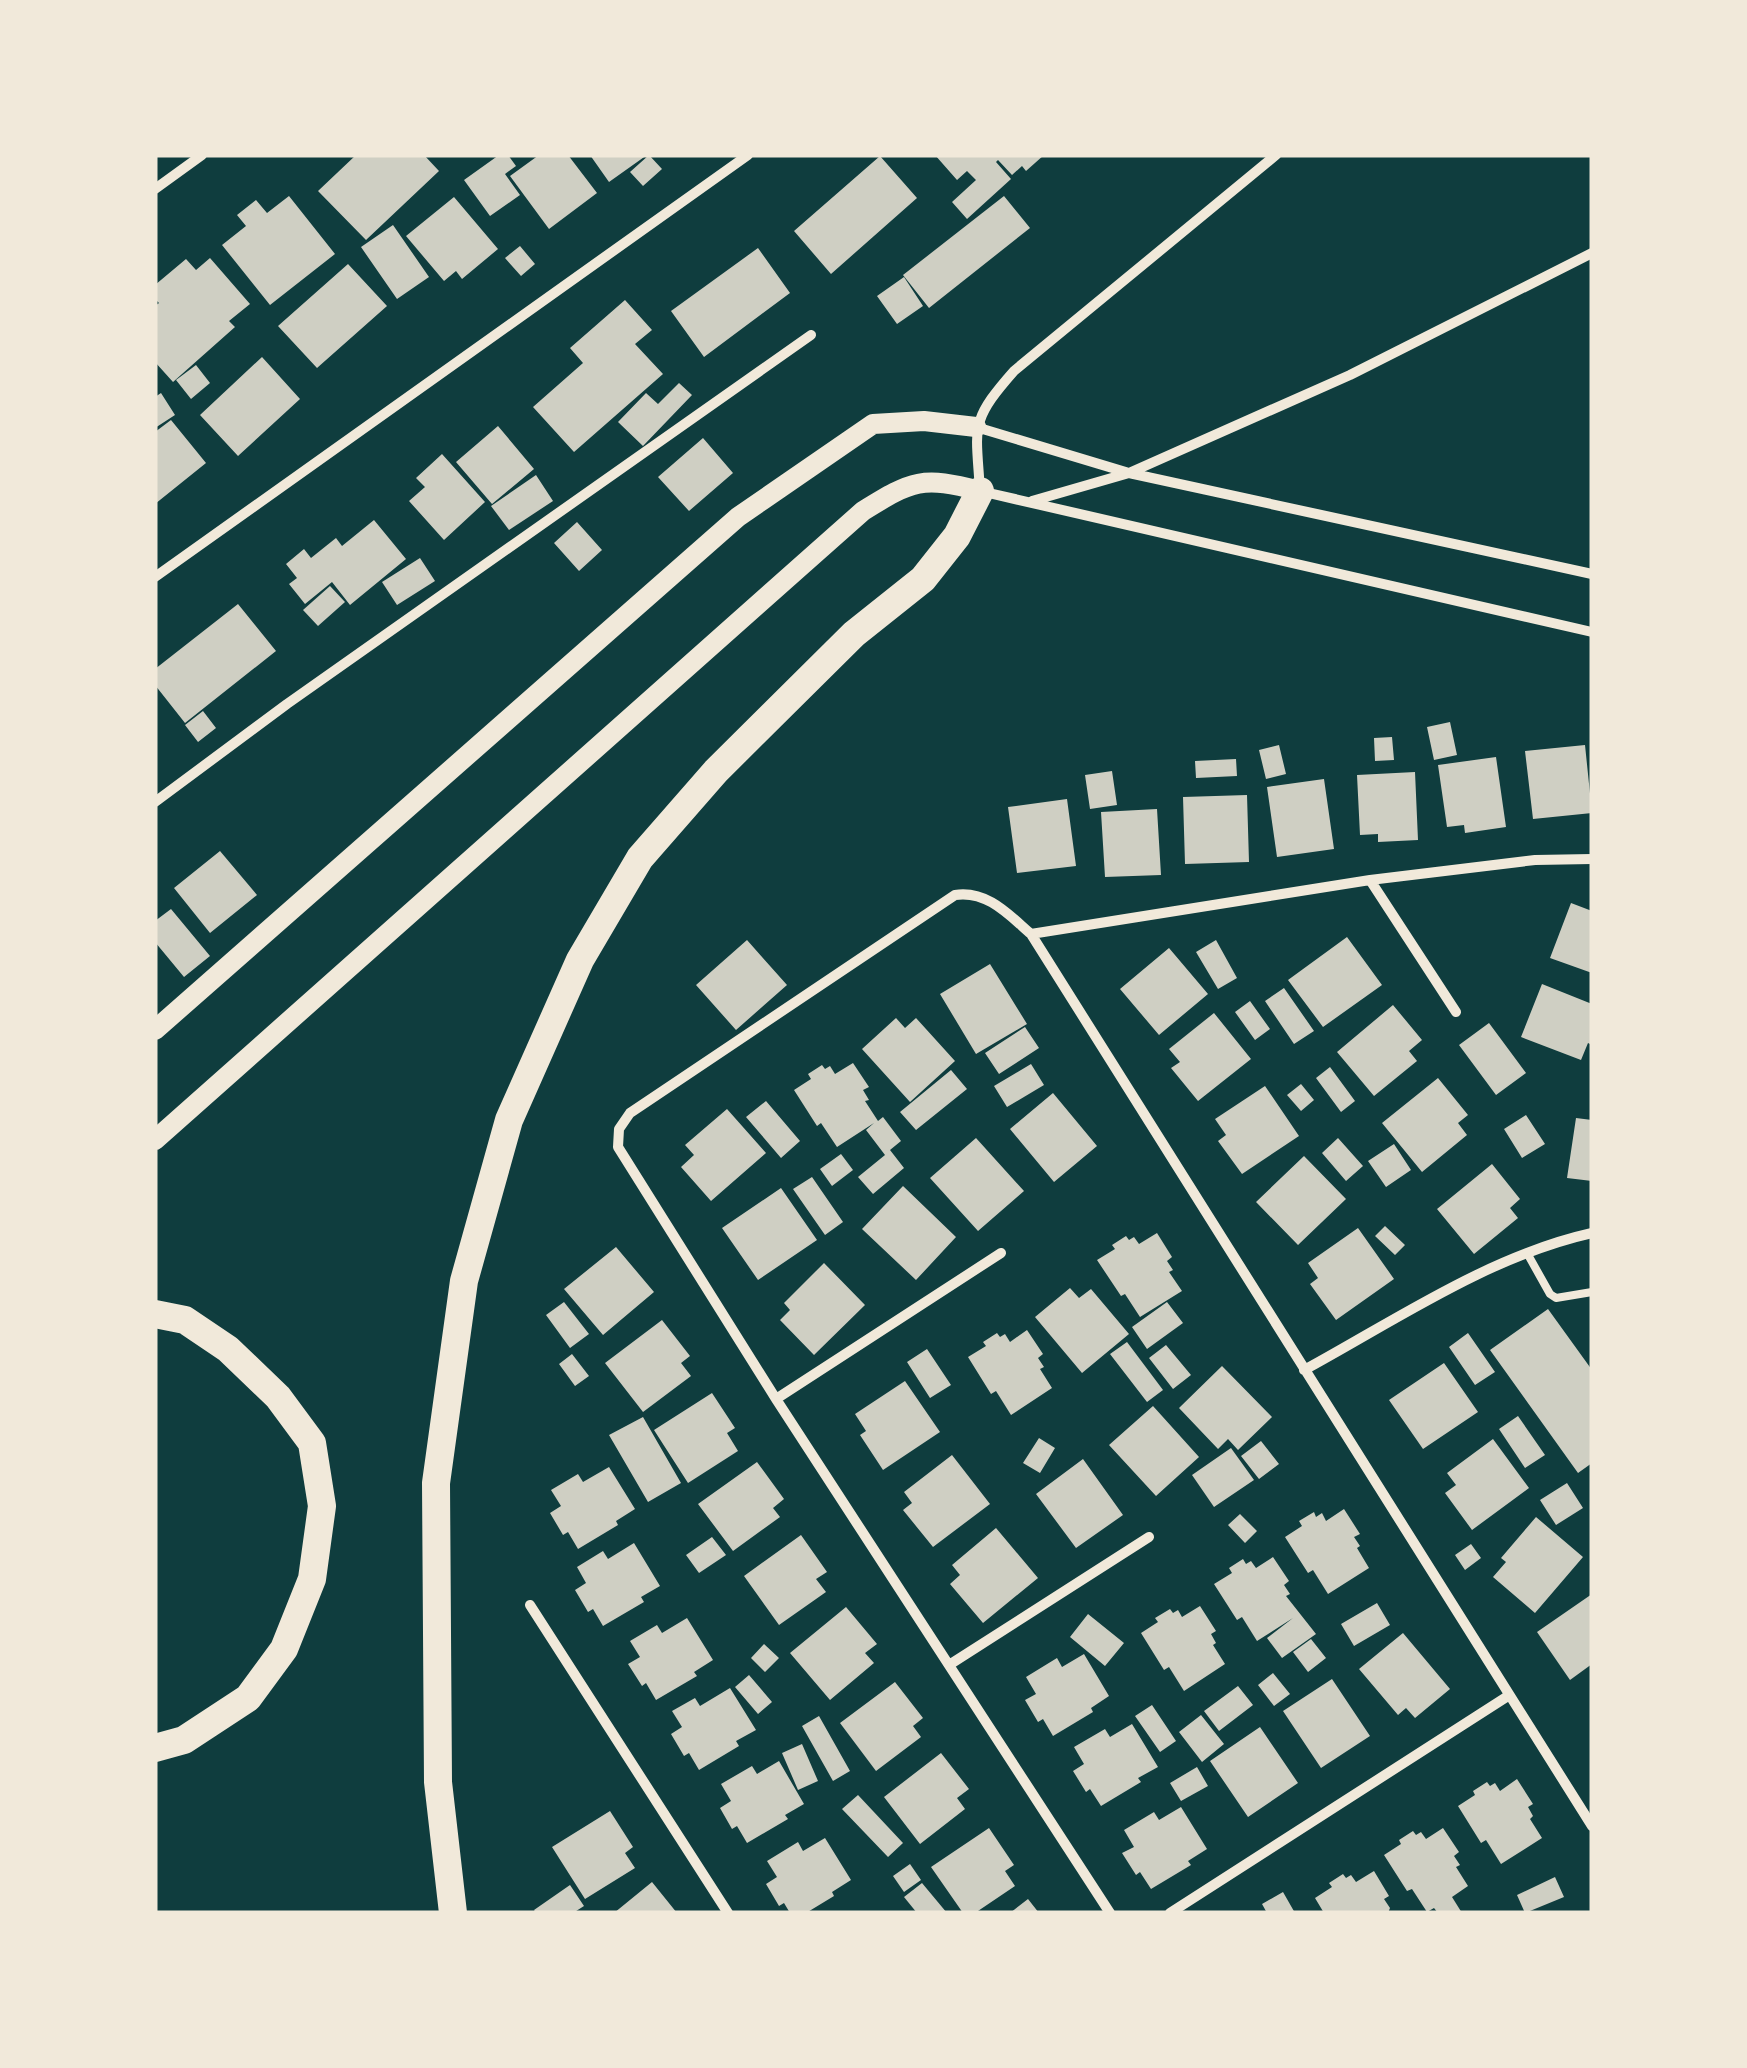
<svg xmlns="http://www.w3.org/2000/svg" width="1747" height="2068" font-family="'Noto Serif',serif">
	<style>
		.building { fill: #cfcfc3 }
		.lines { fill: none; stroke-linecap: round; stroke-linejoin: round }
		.service { stroke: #f1e9da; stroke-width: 8 }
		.minor { stroke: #f1e9da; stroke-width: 10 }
		.secondary { stroke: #f1e9da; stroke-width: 20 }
		.trunk { stroke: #f1e9da; stroke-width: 28 }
	</style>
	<rect width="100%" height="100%" fill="#0f3d3e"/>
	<path class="building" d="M356,155H424L439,171L366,240L318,191Z
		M499,155H508L516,166L505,174L520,195L490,216L464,180Z
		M539,155H568L597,193L549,229L510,176Z
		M590,155H647L609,182Z
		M649,155L662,169L643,186L630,172Z
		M935,155H1044L1026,171L1022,166L1012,175L998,160L996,162L1011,179L967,219L952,202L976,180L967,171L957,180Z
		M880,156L917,198L831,274L794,231Z
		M289,196L335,254L270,305L222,245L246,226L237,215L256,200L267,213Z
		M1004,196L1030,228L929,308L903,275Z
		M454,197L498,249L462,279L456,271L444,281L406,236Z
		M393,225L429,277L397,299L361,247Z
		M520,246L535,264L521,276L505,258Z
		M758,248L790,293L704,357L671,311Z
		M210,258L250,304L229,321L235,327L173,382L155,362V306L159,303L155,299V285L186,259L196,270Z
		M348,264L387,306L317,368L278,326Z
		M904,277L923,306L897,324L877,296Z
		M625,300L652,330L635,344L663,374L574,452L533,407L583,363L570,348Z
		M262,357L300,399L238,456L200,415Z
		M196,365L210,383L191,399L176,380Z
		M679,383L692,395L643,446L618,422L646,393L658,404Z
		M161,393L175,415L155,428V397Z
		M171,420L206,463L155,504V432Z
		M498,426L534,469L492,504L456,462Z
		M703,438L733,473L689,511L658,477Z
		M442,454L485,502L444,540L409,501L425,487L416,478Z
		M536,475L553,501L509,530L491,506Z
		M374,520L406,559L350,605L332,582L305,604L289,584L297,578L286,564L304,549L311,558L336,538L342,546Z
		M577,522L602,550L579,571L554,543Z
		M420,558L435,581L397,605L382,582Z
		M330,586L345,602L318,626L303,610Z
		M238,604L276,651L185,723L155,685V669Z
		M203,711L216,728L198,742L185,725Z
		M1450,722L1457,755L1434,760L1427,727Z
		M1392,737L1394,760L1375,761L1374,738Z
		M1279,745L1286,774L1266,779L1259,750Z
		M1585,745L1592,813L1533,819L1525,751Z
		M1496,757L1506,827L1465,833L1464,825L1447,827L1438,765Z
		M1236,759L1237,776L1196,778L1195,761Z
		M1112,771L1117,805L1090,809L1085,775Z
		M1415,772L1418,840L1378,842V834L1360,835L1357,775Z
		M1324,779L1334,849L1277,857L1267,787Z
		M1247,795L1249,862L1185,864L1183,797Z
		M1067,799L1076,866L1017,873L1008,807Z
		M1157,809L1161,875L1105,877L1101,812Z
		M220,851L257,895L210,933L174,888Z
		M1571,903L1592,911V973L1550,958Z
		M171,909L210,956L184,977L155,942V921Z
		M1347,937L1382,985L1323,1027L1288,980Z
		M747,940L787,985L736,1030L696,985Z
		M1216,940L1237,978L1218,989L1196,952Z
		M1169,948L1208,994L1159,1035L1120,989Z
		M990,964L1027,1024L976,1054L940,994Z
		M1542,984L1592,1004V1045L1588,1043L1581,1060L1521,1037Z
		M1284,988L1314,1031L1294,1044L1265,1001Z
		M1250,1001L1270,1029L1255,1040L1235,1012Z
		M1393,1005L1422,1040L1409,1051L1417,1061L1374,1096L1337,1052Z
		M1214,1013L1251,1059L1198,1101L1171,1068L1180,1062L1169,1049Z
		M896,1018L905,1028L916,1018L955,1061L910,1102L862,1049Z
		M1489,1023L1526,1073L1496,1095L1459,1045Z
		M1025,1027L1039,1048L999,1074L985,1053Z
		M853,1063L869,1087L863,1090L869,1100L865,1101L878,1121L883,1117L901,1141L890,1150L904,1168L873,1194L858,1177L885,1155L866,1130L874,1123L837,1147L821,1123L817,1126L794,1090L811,1079L808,1074L822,1065L825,1069L830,1066L835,1074Z
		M1031,1064L1044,1085L1007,1107L994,1086Z
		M1330,1067L1355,1101L1341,1112L1316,1078Z
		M951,1070L967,1089L916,1130L900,1112Z
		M1438,1078L1468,1115L1458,1123L1467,1135L1422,1172L1382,1123Z
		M1301,1084L1314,1100L1301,1111L1287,1095Z
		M1265,1086L1299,1136L1242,1174L1218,1141L1226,1135L1215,1119Z
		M1053,1093L1097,1146L1054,1182L1010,1129Z
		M766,1101L800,1141L781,1158L746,1117Z
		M727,1109L766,1153L711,1201L681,1167L694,1155L685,1145Z
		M1526,1115L1545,1144L1522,1158L1504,1129Z
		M1576,1118L1592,1120V1181L1567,1178Z
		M976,1138L1024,1191L978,1231L930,1178Z
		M1338,1138L1363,1166L1346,1181L1322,1153Z
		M1394,1144L1411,1170L1386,1187L1368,1161Z
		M841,1154L853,1170L832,1186L820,1169Z
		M1304,1156L1346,1199L1298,1245L1256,1202Z
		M1492,1164L1520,1199L1510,1208L1518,1218L1474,1254L1437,1209Z
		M812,1177L843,1222L825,1235L793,1189Z
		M903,1186L956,1237L916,1280L862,1229Z
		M781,1188L817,1240L758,1280L722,1228Z
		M1385,1226L1405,1245L1395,1255L1375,1236Z
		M1358,1228L1394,1279L1336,1320L1310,1284L1318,1278L1308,1263Z
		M1157,1233L1172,1257L1167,1261L1173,1270L1169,1272L1182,1291L1140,1317L1125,1294L1121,1296L1097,1260L1115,1249L1112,1245L1126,1236L1129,1240L1134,1237L1139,1244Z
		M616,1247L654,1292L603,1335L564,1289Z
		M824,1263L865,1305L814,1355L780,1320L790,1310L784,1303Z
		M1070,1288L1079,1298L1091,1289L1129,1334L1082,1373L1035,1317Z
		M564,1302L589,1334L570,1348L546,1315Z
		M1167,1302L1183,1323L1147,1349L1132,1327Z
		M1548,1309L1592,1370V1463L1578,1473L1490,1350Z
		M662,1320L690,1356L681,1363L691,1376L643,1412L605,1363Z
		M1027,1330L1043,1354L1038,1358L1044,1367L1040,1369L1052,1388L1011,1415L996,1391L991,1394L968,1357L986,1346L983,1342L997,1333L1000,1337L1005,1334L1010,1342Z
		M1468,1333L1495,1372L1475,1385L1449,1347Z
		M1127,1342L1163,1390L1147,1402L1110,1354Z
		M1166,1345L1191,1375L1173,1389L1149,1358Z
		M927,1349L951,1385L930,1398L907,1362Z
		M572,1354L589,1376L575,1386L559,1364Z
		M1444,1363L1478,1412L1423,1449L1389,1400Z
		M1222,1366L1272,1417L1238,1450L1228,1439L1218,1449L1179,1408Z
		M905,1381L940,1432L883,1470L860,1435L866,1431L855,1414Z
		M712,1393L735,1428L727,1433L738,1451L688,1483L654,1430Z
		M1153,1406L1199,1457L1156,1496L1109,1445Z
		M1518,1416L1545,1455L1525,1468L1499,1429Z
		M643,1417L681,1483L648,1502L609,1435Z
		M1039,1438L1055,1448L1040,1473L1023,1463Z
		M1493,1439L1529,1488L1472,1530L1445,1493L1456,1485L1447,1473Z
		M1261,1441L1279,1464L1259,1479L1241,1456Z
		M1231,1448L1254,1480L1214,1507L1192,1475Z
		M952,1455L990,1504L933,1547L903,1510L912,1503L904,1492Z
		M1083,1459L1123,1515L1076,1548L1036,1494Z
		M757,1462L784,1499L773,1508L780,1517L733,1551L698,1504Z
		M609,1467L635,1509L616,1521L618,1525L578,1549L568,1532L563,1535L550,1513L561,1506L551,1490L578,1474L583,1482Z
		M1567,1483L1583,1508L1556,1525L1540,1500Z
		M1344,1509L1360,1534L1354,1537L1360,1546L1357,1548L1369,1568L1328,1594L1313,1570L1308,1573L1285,1537L1302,1526L1299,1521L1314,1512L1316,1517L1322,1513L1326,1521Z
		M1240,1514L1257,1531L1245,1543L1228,1525Z
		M1536,1517L1583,1557L1535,1613L1493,1577L1506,1562L1501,1558Z
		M996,1528L1038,1578L983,1623L950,1584L960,1575L952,1565Z
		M801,1535L827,1572L816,1579L826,1592L779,1625L744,1576Z
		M712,1537L726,1555L699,1573L686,1555Z
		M634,1543L660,1586L641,1597L644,1602L603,1626L593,1609L588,1612L575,1590L586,1583L577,1567L603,1551L608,1559Z
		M1471,1544L1481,1558L1465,1570L1455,1555Z
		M1273,1557L1289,1581L1284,1585L1290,1594L1286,1596L1316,1634L1282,1658L1267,1638L1293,1618L1257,1641L1242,1617L1237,1620L1214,1584L1232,1573L1229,1568L1243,1559L1246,1564L1251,1561L1256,1568Z
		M1592,1594V1664L1570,1680L1537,1632Z
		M1377,1603L1390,1625L1354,1646L1341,1624Z
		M1200,1606L1216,1631L1211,1634L1216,1643L1213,1645L1225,1664L1184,1691L1169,1667L1164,1670L1141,1633L1158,1622L1155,1618L1170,1609L1173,1613L1178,1610L1182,1617Z
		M846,1607L877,1644L865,1653L874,1663L830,1700L790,1653Z
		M1088,1614L1124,1643L1105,1666L1070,1637Z
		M687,1618L713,1660L694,1672L697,1676L656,1700L646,1683L642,1686L628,1664L640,1657L630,1641L657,1625L662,1633Z
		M1403,1633L1450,1689L1415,1718L1406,1708L1398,1715L1359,1669Z
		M1311,1639L1326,1658L1308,1672L1293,1652Z
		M764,1644L779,1658L765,1672L751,1658Z
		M1084,1654L1109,1696L1091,1708L1093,1712L1053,1736L1043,1719L1038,1722L1025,1700L1036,1694L1026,1677L1057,1658L1062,1667Z
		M1273,1673L1290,1694L1274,1706L1258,1685Z
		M749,1675L772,1702L758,1714L735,1687Z
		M1332,1679L1370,1736L1321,1768L1283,1711Z
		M895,1682L923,1718L913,1726L921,1737L876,1771L840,1723Z
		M1238,1686L1253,1705L1219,1731L1204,1711Z
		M730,1688L756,1730L736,1741L739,1746L699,1770L689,1753L684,1756L671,1734L682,1727L672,1711L695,1698L700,1706Z
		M1152,1705L1176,1741L1160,1752L1135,1716Z
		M1201,1715L1224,1744L1202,1762L1179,1732Z
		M819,1716L850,1771L833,1781L802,1726Z
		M1132,1724L1158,1767L1138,1778L1141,1782L1101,1806L1090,1789L1086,1792L1073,1771L1084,1764L1074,1747L1105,1729L1110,1737Z
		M1260,1727L1298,1783L1248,1817L1210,1761Z
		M802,1744L818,1781L798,1790L782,1753Z
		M941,1753L969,1789L957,1798L965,1809L920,1844L884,1797Z
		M779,1761L804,1804L785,1815L788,1819L747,1843L737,1826L732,1829L720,1808L731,1801L721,1784L752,1766L757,1774Z
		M1197,1767L1208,1786L1181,1801L1170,1783Z
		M1517,1779L1533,1804L1528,1807L1533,1816L1530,1819L1542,1838L1501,1864L1486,1840L1481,1843L1458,1806L1475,1795L1473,1791L1487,1782L1490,1786L1495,1783L1500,1791Z
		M858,1795L903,1843L888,1857L842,1809Z
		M1181,1807L1207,1849L1188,1861L1191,1865L1151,1889L1140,1872L1136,1875L1122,1853L1134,1847L1124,1830L1154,1812L1159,1820Z
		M610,1811L633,1847L625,1853L635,1868L585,1899L552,1847Z
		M989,1828L1014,1865L1005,1871L1015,1886L975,1913H963L931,1867Z
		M1443,1828L1459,1852L1454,1856L1460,1865L1456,1867L1468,1886L1452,1897L1462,1913H1438L1434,1908L1427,1912L1412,1889L1407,1891L1384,1855L1401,1844L1399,1840L1413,1831L1416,1835L1421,1832L1426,1839Z
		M825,1838L851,1880L832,1892L834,1896L806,1913H790L784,1903L779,1906L766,1884L777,1877L767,1861L798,1842L803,1851Z
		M910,1864L921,1880L904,1892L893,1876Z
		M1374,1871L1389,1896L1384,1899L1390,1908L1388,1913H1324L1315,1898L1332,1887L1329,1883L1343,1874L1346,1878L1351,1875L1356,1882Z
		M1555,1877L1564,1897L1525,1913L1517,1895Z
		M652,1882L677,1913H614Z
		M922,1883L947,1913H917L904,1897Z
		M570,1885L584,1906L573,1913H536L534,1910Z
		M1283,1892L1295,1913H1267L1262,1904Z
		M1028,1899L1039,1913H1010Z"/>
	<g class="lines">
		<path class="service" d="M1527,1253L1550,1294L1556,1298L1592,1292"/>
		<path class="minor" d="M1276,155L1014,371C969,422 976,426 980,491L1592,632
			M155,189L202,155
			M976,427L1129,473L1592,574
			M1032,501L1129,473L1350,375L1592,253
			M155,577L748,155
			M155,802L287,704L811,335
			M1370,880L1456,1012
			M1031,934L1370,880L1535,860L1592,859
			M1304,1370C1396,1320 1489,1256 1592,1233
			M776,1399L1001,1253
			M530,1605L728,1913
			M949,1665L1149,1537
			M1110,1913L776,1399L618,1147L619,1129L630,1113L955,895C987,890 1009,915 1031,934L1592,1826
			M1170,1913L1508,1696"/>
		<path class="secondary" d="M155,1030L738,517L873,424L924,421L976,427
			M155,1140L863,511C913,480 922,476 980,491"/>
		<path class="trunk" d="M155,1314L185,1320L228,1349L278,1397L312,1443L322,1506L312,1579L284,1649L248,1698L184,1740L155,1748
			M453,1913L438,1782L436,1483L464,1281L509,1120L580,960L640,858L716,771L854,634L923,579L957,536L980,491"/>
	</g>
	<rect width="1747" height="2068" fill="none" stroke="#f1e9da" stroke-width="315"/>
</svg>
